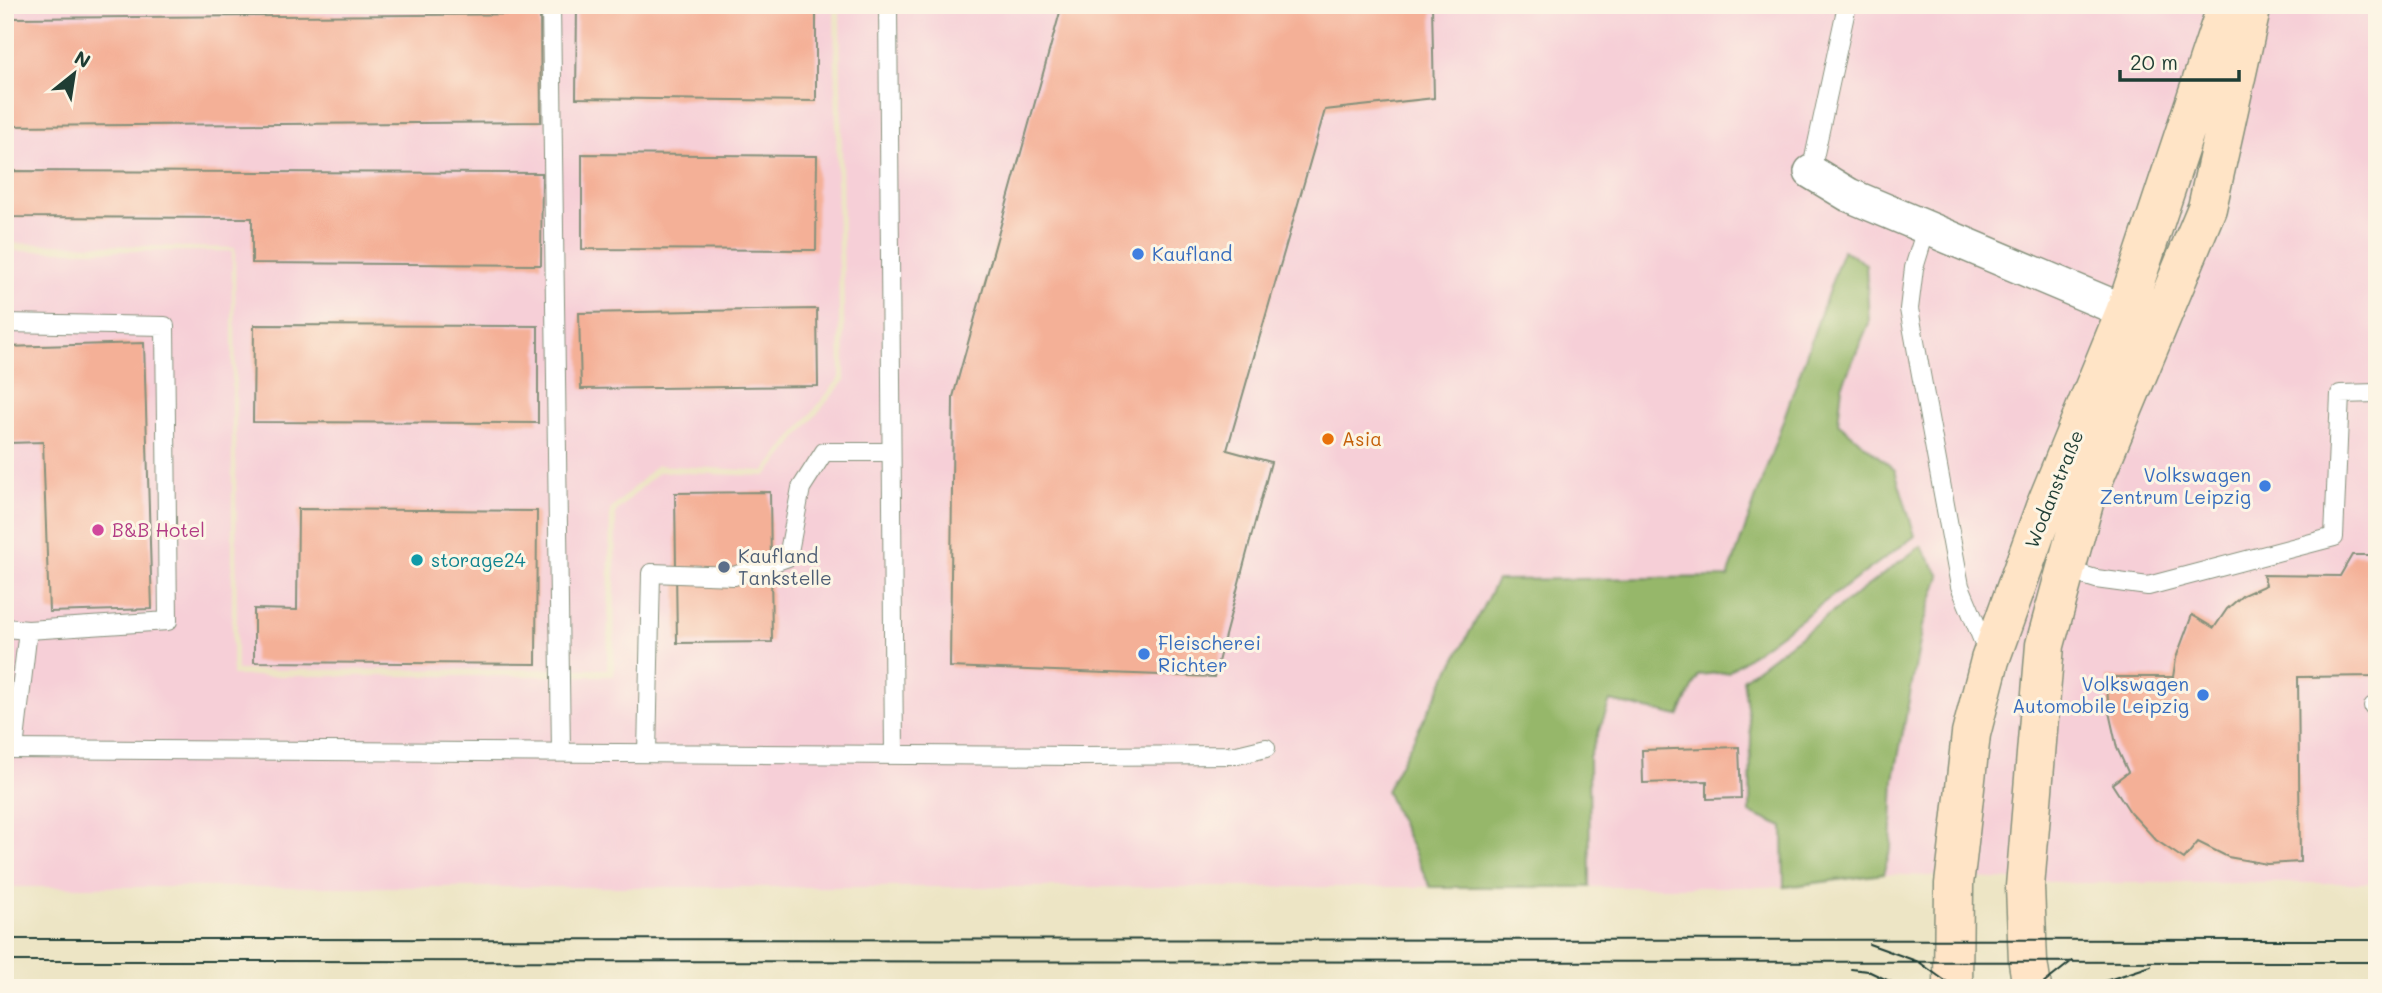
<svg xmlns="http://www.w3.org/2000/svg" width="2382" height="993" font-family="Mali,sans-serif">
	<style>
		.built { fill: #f6cfd7 }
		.forest { fill: #96b76b; stroke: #5a7a50; stroke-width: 2 }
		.building { fill: #f4b097 }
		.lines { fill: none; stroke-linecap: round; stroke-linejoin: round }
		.lane-casing { stroke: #86917c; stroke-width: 20 }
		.street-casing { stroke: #86917c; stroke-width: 36 }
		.secondary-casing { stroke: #86917c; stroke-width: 41 }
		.lane { stroke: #fff; stroke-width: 18 }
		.street { stroke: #fff; stroke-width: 33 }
		.secondary { stroke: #ffe4c6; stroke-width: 38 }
		.tram { stroke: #1f3d34; stroke-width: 2 }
		.shop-dot { fill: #3f7fe0; stroke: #fcf5e5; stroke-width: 2.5 }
		.food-dot { fill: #e8710a; stroke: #fcf5e5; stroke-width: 2.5 }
		.hotel-dot { fill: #d1479c; stroke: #fcf5e5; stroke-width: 2.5 }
		.culture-dot { fill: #0f9aa8; stroke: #fcf5e5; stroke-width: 2.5 }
		.service-dot { fill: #5c6f8a; stroke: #fcf5e5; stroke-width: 2.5 }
		.labels { text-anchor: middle; stroke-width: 6; stroke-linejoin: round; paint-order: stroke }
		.shop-label { font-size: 19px; fill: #366cbe; stroke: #fcf5e5; text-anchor: start }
		.food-label { font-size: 19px; fill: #c56008; stroke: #fcf5e5; text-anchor: start }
		.street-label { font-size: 19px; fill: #1f3d34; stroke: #fcf5e5 }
		.hotel-label { font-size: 19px; fill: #b23c85; stroke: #fcf5e5; text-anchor: start }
		.service-label { font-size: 19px; fill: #4e5e75; stroke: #fcf5e5; text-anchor: start }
		.culture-label { font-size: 19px; fill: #0d838f; stroke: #fcf5e5; text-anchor: start }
	</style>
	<rect width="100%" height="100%" fill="#fcf5e5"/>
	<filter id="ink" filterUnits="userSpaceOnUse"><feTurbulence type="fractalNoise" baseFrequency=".0143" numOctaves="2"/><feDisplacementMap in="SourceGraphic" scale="14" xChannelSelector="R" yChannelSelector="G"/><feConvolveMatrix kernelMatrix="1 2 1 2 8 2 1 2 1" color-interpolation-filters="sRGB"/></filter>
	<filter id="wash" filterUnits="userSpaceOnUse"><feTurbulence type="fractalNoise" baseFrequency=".00686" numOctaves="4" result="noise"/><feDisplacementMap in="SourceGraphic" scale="28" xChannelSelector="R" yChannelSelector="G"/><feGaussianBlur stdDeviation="1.57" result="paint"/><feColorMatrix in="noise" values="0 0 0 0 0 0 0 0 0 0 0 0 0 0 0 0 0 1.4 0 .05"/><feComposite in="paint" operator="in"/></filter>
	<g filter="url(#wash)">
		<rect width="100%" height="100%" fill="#ede5c5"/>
		<path class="built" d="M5,5H834L840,377L765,471L657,465L610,510L607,669L237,670L235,248L5,243Z
			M840,5H2377V883H2080L1883,874L1784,887H5V251H232V676H614L616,512L658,472L766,476L845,380Z"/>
		<path class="forest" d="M1843,250L1866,264L1869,323L1842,386L1838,423L1895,470L1915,536L1728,672L1699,675L1679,716L1610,701L1589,757L1590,887H1430L1386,791L1497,580L1728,577Z
			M1921,546L1940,576L1923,626L1894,779L1891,848L1883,874L1784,887L1783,827L1750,813L1751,735L1743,679Z"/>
		<g id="blocks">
			<path class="building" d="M577,5L816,6V101L576,98Z
				M1062,5H1432L1434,98L1325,110L1227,450L1271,462L1214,677L950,667L953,397Z
				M540,14L541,122L5,126V70H11V18Z
				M582,154L817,156L816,250L582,249Z
				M5,171L542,173L541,265L252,263V218L5,217Z
				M817,309L818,386L581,389L579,313Z
				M254,325L538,326V423L253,422Z
				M144,343L152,609L49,612L43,442L8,443L5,347Z
				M770,492L772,642L677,643L675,493Z
				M298,509L537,511L536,664L254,662V609L297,610Z
				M2352,555H2377V676L2298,677L2300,862L2267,864L2228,857L2198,842L2184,859L2156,840L2130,812L2112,784L2128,772L2117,748L2109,712L2106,677H2173L2176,658L2192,615L2214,628L2227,609L2243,595L2266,585L2263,575L2340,576Z
				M1739,747L1741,798L1707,799V781L1643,783L1642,750Z"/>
		</g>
	</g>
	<g filter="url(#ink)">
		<use href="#blocks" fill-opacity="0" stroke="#86917c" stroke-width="2"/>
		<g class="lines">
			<defs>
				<path id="lane" d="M551,5L561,752
					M888,5L894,755
					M1811,172L1847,5
					M1926,229L1914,268L1909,309L1960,586L1988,653
					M5,323L165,326L168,621L28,630L5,628
					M2066,570L2096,579L2148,586L2334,537L2340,394L2377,393
					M2373,706H2377
					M5,749L1079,756L1237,755L1266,748
					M14,749L28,630
					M647,753L651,573L734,576L788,557L801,488L824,452H891"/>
				<path id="street" d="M1811,172L1849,195L2148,321"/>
				<path id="secondary" d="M1953,988L1954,884L1957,860L1971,734L1990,660L2045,507L2125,312L2227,5
					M2032,988L2028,962L2025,887L2045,645L2084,503L2207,208L2252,5"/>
			</defs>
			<use href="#lane" class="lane-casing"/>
			<use href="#street" class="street-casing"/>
			<use href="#secondary" class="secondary-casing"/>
			<use href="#lane" class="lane"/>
			<use href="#street" class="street"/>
			<use href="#secondary" class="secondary"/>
			<path class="tram" d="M5,939L2377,940
				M1869,944L1919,962L1955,988
				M5,961L2377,962
				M1851,969L1868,971L1904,988
				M2038,988L2072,961
				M2084,988L2151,966"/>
		</g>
	</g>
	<g class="shop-dot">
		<circle cx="1138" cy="254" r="7"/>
		<circle cx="2265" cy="486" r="7"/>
		<circle cx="1144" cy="654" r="7"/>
		<circle cx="2203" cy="695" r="7"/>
	</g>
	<circle class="food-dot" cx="1328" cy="439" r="7"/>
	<circle class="hotel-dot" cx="98" cy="530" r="7"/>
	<circle class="culture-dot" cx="417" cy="560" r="7"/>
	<circle class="service-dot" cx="724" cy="567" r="7"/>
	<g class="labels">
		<g class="shop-label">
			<text x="1152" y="261">Kaufland</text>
			<text x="2251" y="482" text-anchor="end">Volkswagen<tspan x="2251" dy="22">Zentrum Leipzig</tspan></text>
			<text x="1158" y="650">Fleischerei<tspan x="1158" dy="22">Richter</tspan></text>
			<text x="2189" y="691" text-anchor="end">Volkswagen<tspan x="2189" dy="22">Automobile Leipzig</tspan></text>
		</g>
		<g class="food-label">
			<text x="1342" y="446">Asia</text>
		</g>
		<g class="street-label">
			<text transform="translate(2054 489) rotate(-68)" y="7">Wodanstraße</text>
		</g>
		<g class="hotel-label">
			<text x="112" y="537">B&amp;B Hotel</text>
		</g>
		<g class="service-label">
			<text x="738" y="563">Kaufland<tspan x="738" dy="22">Tankstelle</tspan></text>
		</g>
		<g class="culture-label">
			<text x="431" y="567">storage24</text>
		</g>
	</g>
	<rect width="2382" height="993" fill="none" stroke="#fcf5e5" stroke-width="28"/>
	<g transform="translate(74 74) rotate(30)" stroke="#fcf5e5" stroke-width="5" paint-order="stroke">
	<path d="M0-5L12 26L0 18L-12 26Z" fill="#1f3d34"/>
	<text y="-10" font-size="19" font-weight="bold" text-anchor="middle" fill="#1f3d34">N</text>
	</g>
	<path d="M2120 70v10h119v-10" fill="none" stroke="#1f3d34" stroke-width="3.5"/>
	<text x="2130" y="70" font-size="21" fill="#1f3d34" stroke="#fcf5e5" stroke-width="5" paint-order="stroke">20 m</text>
</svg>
